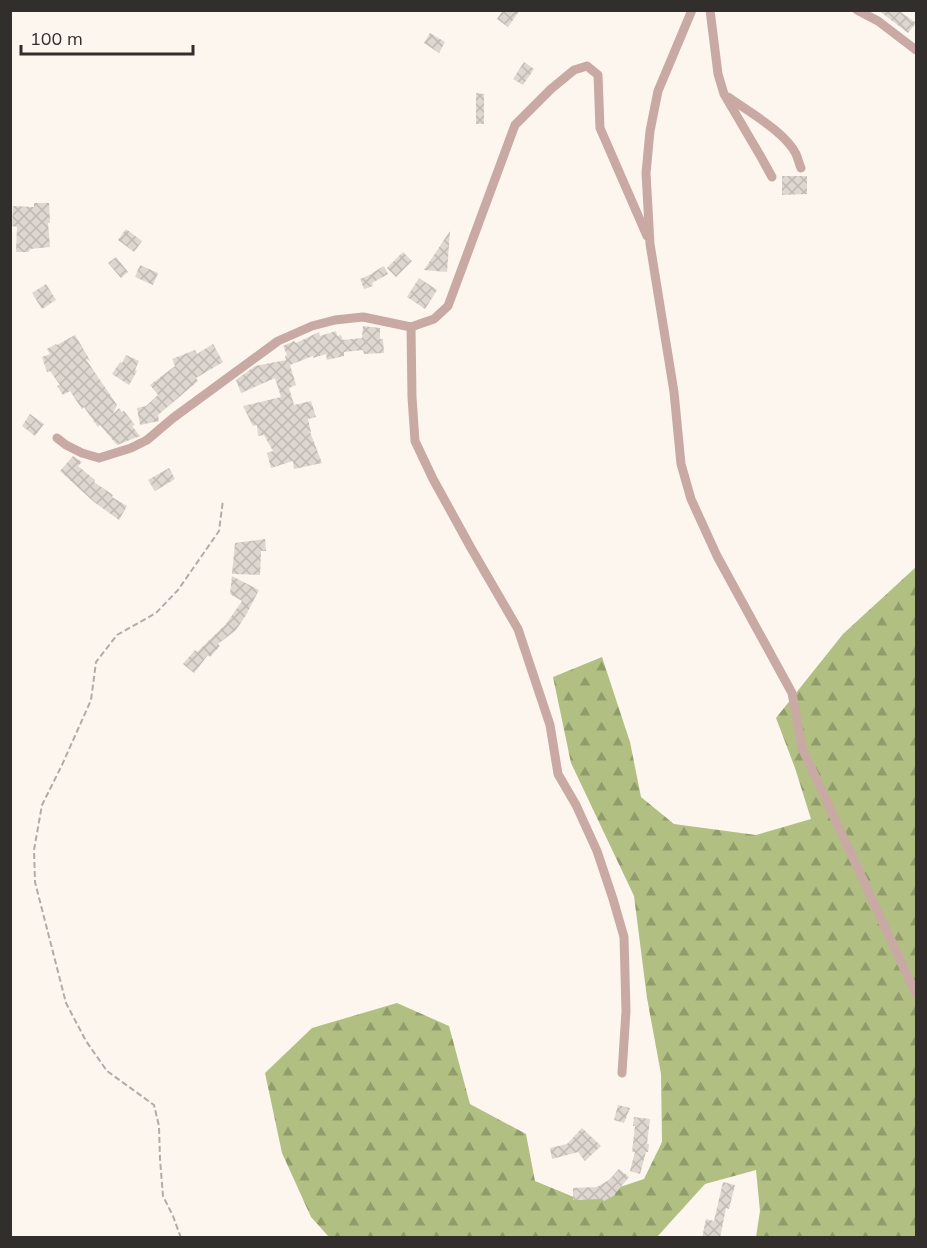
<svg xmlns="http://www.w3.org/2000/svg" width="927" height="1248" viewBox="0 0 927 1248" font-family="Mulish,sans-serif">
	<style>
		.forest { fill: url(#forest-firs) }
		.building { fill: url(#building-cross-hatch) }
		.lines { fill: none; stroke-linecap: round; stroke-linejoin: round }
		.path { stroke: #b1aca7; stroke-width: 2; stroke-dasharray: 6 3; stroke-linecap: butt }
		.street { stroke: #c9a9a4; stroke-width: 9 }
	</style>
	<defs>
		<pattern id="forest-firs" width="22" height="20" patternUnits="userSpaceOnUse" patternTransform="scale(1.5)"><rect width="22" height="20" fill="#b1c082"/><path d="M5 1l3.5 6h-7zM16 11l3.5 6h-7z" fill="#919c6b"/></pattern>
		<pattern id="building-cross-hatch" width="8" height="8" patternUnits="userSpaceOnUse" patternTransform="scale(1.5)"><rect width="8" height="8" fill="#ded7d0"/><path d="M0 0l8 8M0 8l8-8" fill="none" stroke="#bfb9b3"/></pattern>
	</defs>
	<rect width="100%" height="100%" fill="#fdf6ef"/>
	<path class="forest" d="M 916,567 L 916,1237 L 756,1237 L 760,1211 L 756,1170 L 705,1184 L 657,1237 L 329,1237 L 311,1217 L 282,1153 L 265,1073 L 312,1028 L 397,1003 L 449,1026 L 470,1104 L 526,1134 L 535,1181 L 581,1200 L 644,1179 L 662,1142 L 661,1074 L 647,998 L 634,896 L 571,763 L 553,677 L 602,657 L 630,742 L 641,797 L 674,824 L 756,835 L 811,819 L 795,768 L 776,718 L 843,634 Z"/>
	<g class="building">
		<path d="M 503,10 L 520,10 L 508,27 L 497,19 Z"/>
		<path d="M 878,10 L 898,10 L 916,23 L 908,33 Z"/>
		<path d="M 430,33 L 445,42 L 439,53 L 424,43 Z"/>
		<path d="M 524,62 L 534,69 L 523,85 L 513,79 Z"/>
		<path d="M 476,93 L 484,94 L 484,124 L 476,124 Z"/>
		<path d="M 782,176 L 807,176 L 807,194 L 782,195 Z"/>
		<path d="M 34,203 L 49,203 L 50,223 L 48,223 L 50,247 L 30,249 L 29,252 L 16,252 L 17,227 L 12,226 L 13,206 L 34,207 Z"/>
		<path d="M 126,229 L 142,241 L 134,252 L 118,240 Z"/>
		<path d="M 450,231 L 447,272 L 424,270 Z"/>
		<path d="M 403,252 L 412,261 L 396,277 L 387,268 Z"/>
		<path d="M 116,257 L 128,272 L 121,278 L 108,263 Z"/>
		<path d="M 140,265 L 158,273 L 153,285 L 135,277 Z"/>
		<path d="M 384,266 L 388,274 L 372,283 L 373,286 L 364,289 L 360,279 L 372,274 L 372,273 Z"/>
		<path d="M 419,278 L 437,290 L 425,309 L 407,297 Z"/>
		<path d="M 46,284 L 56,300 L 42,309 L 32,293 Z"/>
		<path d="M 363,326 L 380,328 L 380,339 L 383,339 L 384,353 L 364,354 L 363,350 L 344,352 L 344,356 L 327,360 L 326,354 L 313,358 L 313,356 L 290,365 L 296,385 L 289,388 L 294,405 L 311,401 L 316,417 L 308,419 L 311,432 L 310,432 L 322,463 L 294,469 L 293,461 L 271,468 L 267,453 L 273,451 L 264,435 L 258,436 L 257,425 L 253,426 L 243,406 L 281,397 L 275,378 L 241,393 L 236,380 L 255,366 L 286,360 L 285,356 L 287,355 L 283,346 L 294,341 L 296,343 L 319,332 L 320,336 L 336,331 L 337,336 L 341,335 L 343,340 L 362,338 Z"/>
		<path d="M 75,335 L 91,362 L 85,358 L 117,405 L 113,414 L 119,408 L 122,412 L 124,411 L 135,425 L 132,426 L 140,436 L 117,445 L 100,425 L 98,427 L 84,407 L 82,409 L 70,391 L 63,395 L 57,386 L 60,385 L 50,371 L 47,372 L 42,357 L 50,354 L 47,349 L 56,344 L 57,345 Z"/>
		<path d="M 213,344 L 223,362 L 196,378 L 198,381 L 158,415 L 159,421 L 140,425 L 137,408 L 146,406 L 158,395 L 150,385 L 175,366 L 172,359 L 195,350 L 197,354 Z"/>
		<path d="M 126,355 L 139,361 L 135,370 L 137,371 L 129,385 L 112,374 L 120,362 L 122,363 Z"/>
		<path d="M 30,414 L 44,424 L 35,436 L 22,426 Z"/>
		<path d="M 73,456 L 82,462 L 78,466 L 95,480 L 94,482 L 113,495 L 112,497 L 127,506 L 119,520 L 94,502 L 60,471 Z"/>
		<path d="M 169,468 L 175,479 L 155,491 L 148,480 Z"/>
		<path d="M 265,539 L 266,551 L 261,551 L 260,575 L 232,574 L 235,543 Z"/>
		<path d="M 232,576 L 259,590 L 246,615 L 236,630 L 218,644 L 220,646 L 210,657 L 208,655 L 194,673 L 183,664 L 195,650 L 197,652 L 226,624 L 242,601 L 230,594 Z"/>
		<path d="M 618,1105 L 630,1108 L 624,1123 L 614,1120 Z"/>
		<path d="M 634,1117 L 650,1119 L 647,1144 L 649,1144 L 648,1152 L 646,1152 L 640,1174 L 630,1171 L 635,1152 L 632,1152 L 635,1126 L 633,1126 Z"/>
		<path d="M 582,1128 L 601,1146 L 585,1161 L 578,1152 L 552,1159 L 550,1148 L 567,1144 Z"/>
		<path d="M 619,1169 L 629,1177 L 615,1194 L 615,1195 L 604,1201 L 602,1199 L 573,1200 L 573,1188 L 597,1187 L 609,1180 Z"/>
		<path d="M 723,1182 L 735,1185 L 729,1209 L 726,1208 L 720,1238 L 702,1238 L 706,1219 L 714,1221 Z"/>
	</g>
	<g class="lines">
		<path class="path" d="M 181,1238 L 173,1216 L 163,1196 L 160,1159 L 159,1126 L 154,1105 L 107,1071 L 86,1041 L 66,1003 L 35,882 L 34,850 L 42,805 L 62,765 L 91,700 L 96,662 L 117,635 L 156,613 L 178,590 L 219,531 L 223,500"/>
		<g class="street">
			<path d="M 692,10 L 658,91 L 650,131 L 646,173 L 650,244 L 674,392 L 681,464 L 691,499 L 717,556 L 792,693 L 802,748 L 916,994"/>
			<path d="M 710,10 L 718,74 L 724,94 L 761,157 L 772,177"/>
			<path d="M 857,10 L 878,21 L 916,50"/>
			<path d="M 728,97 C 749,112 785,132 796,154 C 798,158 799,164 801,168"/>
			<path d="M 411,327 L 412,397 L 415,441 L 433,479 L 471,548 L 518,629 L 550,725 L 558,774 L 576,805 L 597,851 L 613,899 L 624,937 L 626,1011 L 622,1073"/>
			<path d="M 57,438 L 66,445 L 82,453 L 99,458 L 131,448 L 147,440 L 173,418 L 278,341 L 312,326 L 335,320 L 363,317 L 411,327 L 434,319 L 448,306 L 515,125 L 551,89 L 574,70 L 587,66 L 598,75 L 600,128 L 647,236"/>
		</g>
	</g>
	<rect width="927" height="1248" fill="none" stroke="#312e2c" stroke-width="24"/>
	<path d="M21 45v9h172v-9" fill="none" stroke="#312e2c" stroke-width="3"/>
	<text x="30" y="45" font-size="18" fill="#312e2c" stroke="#fdf6ef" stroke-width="4.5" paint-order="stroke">100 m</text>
</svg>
